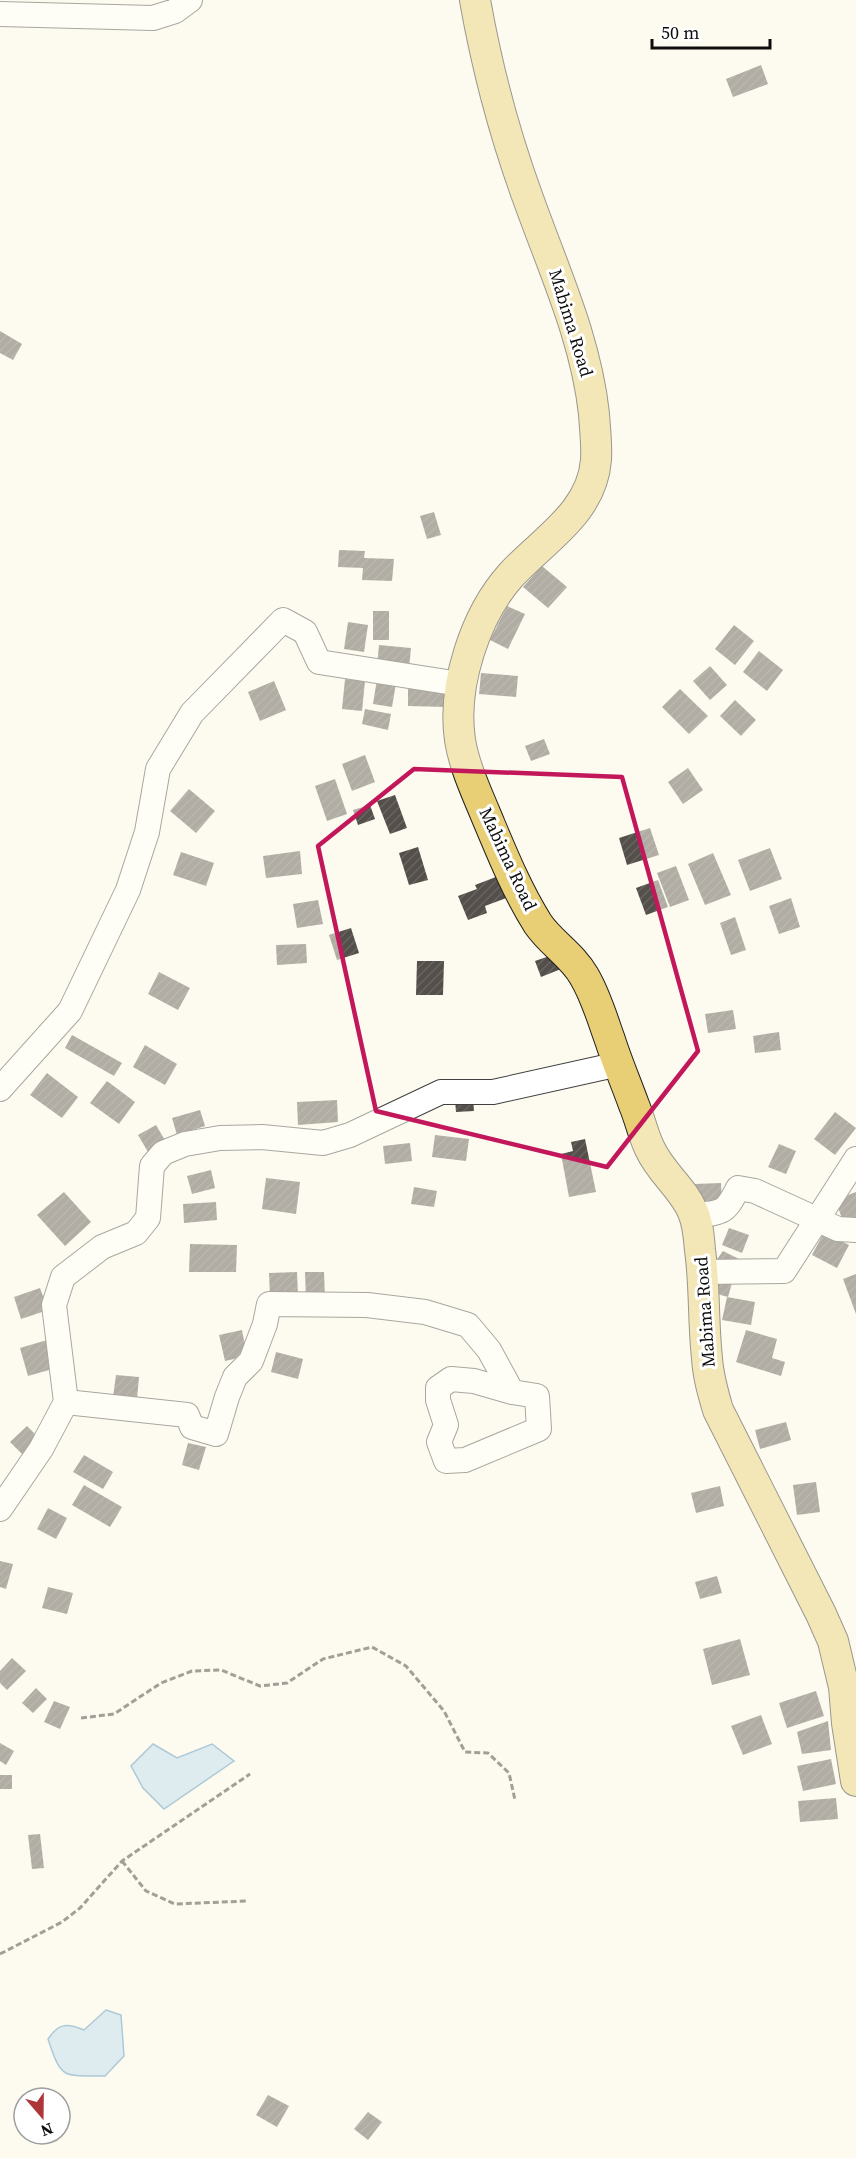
<svg xmlns="http://www.w3.org/2000/svg" width="856" height="2158" viewBox="0 0 856 2158" font-family="'Source Serif 4',serif">
	<style>
		.water { fill: #badaef; stroke: #4a8cbd; stroke-width: 1.5 }
		.building { fill: url(#building-hatch) }
		.lines { fill: none; stroke-linecap: round; stroke-linejoin: round }
		.minor-casing { stroke: #404040; stroke-width: 26 }
		.major-casing { stroke: #1e1e1e; stroke-width: 32 }
		.path { stroke: #2f2f2f; stroke-width: 3; stroke-dasharray: 6 3; stroke-linecap: butt }
		.minor { stroke: #fff; stroke-width: 24 }
		.major { stroke: #e8ce74; stroke-width: 30 }
		.marked { fill: none; stroke: #c2185b; stroke-width: 4.5; stroke-linejoin: round }
		.labels { text-anchor: middle; stroke-width: 6; stroke-linejoin: round; paint-order: stroke }
		.street-label { font-size: 18px; fill: #0d0d0d; stroke: #fff }
	</style>
	<defs>
		<pattern id="building-hatch" width="6" height="6" patternUnits="userSpaceOnUse" patternTransform="scale(1.5)"><rect width="6" height="6" fill="#544f4b"/><path d="M-1 1l2-2M0 6l6-6M5 7l2-2" fill="none" stroke="#686460"/></pattern>
	</defs>
	<rect width="100%" height="100%" fill="#fdfbef"/>
	<g class="water">
		<path d="M 153,1744 L 177,1758 L 212,1744 L 234,1761 L 164,1809 L 143,1788 L 131,1766 Z"/>
		<path d="M 106,2010 L 121,2015 L 124,2056 L 105,2076 C 64,2075 62,2082 48,2039 C 59,2023 66,2023 84,2030 Z"/>
	</g>
	<g class="building">
		<path d="M 761,65 L 768,84 L 733,97 L 726,79 Z"/>
		<path d="M 0,331 L 22,344 L 13,360 L 0,353 Z"/>
		<path d="M 434,512 L 441,535 L 427,539 L 420,516 Z"/>
		<path d="M 339,550 L 365,551 L 364,558 L 394,559 L 392,581 L 362,580 L 363,568 L 338,567 Z"/>
		<path d="M 542,566 L 567,587 L 548,608 L 523,587 Z"/>
		<path d="M 507,606 L 525,614 L 508,649 L 490,640 Z"/>
		<rect x="373" y="611" width="16" height="29"/>
		<path d="M 348,622 L 368,625 L 364,652 L 344,649 Z"/>
		<path d="M 734,625 L 754,641 L 735,665 L 715,649 Z"/>
		<path d="M 379,645 L 411,648 L 409,669 L 377,666 Z"/>
		<path d="M 759,651 L 783,670 L 767,691 L 743,672 Z"/>
		<path d="M 710,666 L 727,685 L 710,700 L 693,681 Z"/>
		<path d="M 481,673 L 518,676 L 516,697 L 479,694 Z"/>
		<path d="M 345,679 L 365,681 L 362,711 L 342,709 Z"/>
		<path d="M 377,679 L 396,683 L 392,707 L 373,704 Z"/>
		<path d="M 274,681 L 286,710 L 260,721 L 248,692 Z"/>
		<path d="M 408,684 L 447,684 L 446,707 L 408,706 Z"/>
		<path d="M 680,689 L 708,716 L 689,734 L 662,707 Z"/>
		<path d="M 735,700 L 756,720 L 741,736 L 720,716 Z"/>
		<path d="M 365,709 L 391,714 L 388,730 L 362,724 Z"/>
		<path d="M 544,739 L 550,754 L 531,761 L 525,746 Z"/>
		<path d="M 365,755 L 375,782 L 352,791 L 342,764 Z"/>
		<path d="M 688,768 L 703,790 L 683,804 L 668,782 Z"/>
		<path d="M 335,779 L 347,814 L 327,821 L 315,786 Z"/>
		<path d="M 189,789 L 215,811 L 196,833 L 170,811 Z"/>
		<path d="M 395,795 L 407,828 L 390,834 L 377,801 Z"/>
		<path d="M 370,805 L 375,819 L 358,825 L 353,810 Z"/>
		<path d="M 650,828 L 659,855 L 627,865 L 619,838 Z"/>
		<path d="M 418,847 L 428,880 L 409,885 L 399,853 Z"/>
		<path d="M 770,848 L 782,879 L 750,891 L 738,860 Z"/>
		<path d="M 300,851 L 302,874 L 266,878 L 263,856 Z"/>
		<path d="M 181,852 L 214,863 L 206,886 L 173,875 Z"/>
		<path d="M 713,853 L 731,895 L 705,905 L 688,864 Z"/>
		<path d="M 676,866 L 689,900 L 670,907 L 657,873 Z"/>
		<path d="M 501,875 L 509,897 L 485,906 L 487,913 L 468,920 L 458,896 L 477,889 L 475,885 Z"/>
		<path d="M 658,880 L 668,907 L 646,915 L 636,888 Z"/>
		<path d="M 791,898 L 800,927 L 779,934 L 769,906 Z"/>
		<path d="M 318,900 L 323,924 L 297,928 L 293,904 Z"/>
		<path d="M 735,917 L 746,950 L 731,955 L 720,923 Z"/>
		<path d="M 351,928 L 359,953 L 337,960 L 329,935 Z"/>
		<path d="M 306,944 L 307,963 L 277,965 L 276,945 Z"/>
		<path d="M 561,952 L 566,967 L 541,977 L 535,961 Z"/>
		<path d="M 417,961 L 444,961 L 443,995 L 416,995 Z"/>
		<path d="M 159,972 L 190,988 L 178,1010 L 148,994 Z"/>
		<path d="M 733,1010 L 736,1029 L 708,1033 L 705,1014 Z"/>
		<path d="M 779,1032 L 781,1050 L 755,1053 L 753,1036 Z"/>
		<path d="M 72,1035 L 122,1063 L 114,1076 L 65,1048 Z"/>
		<path d="M 145,1045 L 177,1064 L 165,1085 L 133,1067 Z"/>
		<path d="M 47,1073 L 78,1097 L 62,1118 L 30,1095 Z"/>
		<path d="M 107,1081 L 135,1102 L 119,1124 L 90,1103 Z"/>
		<path d="M 473,1098 L 474,1111 L 456,1112 L 455,1100 Z"/>
		<path d="M 337,1100 L 338,1122 L 298,1125 L 297,1102 Z"/>
		<path d="M 200,1110 L 205,1126 L 177,1135 L 172,1118 Z"/>
		<path d="M 835,1112 L 856,1128 L 835,1155 L 814,1139 Z"/>
		<path d="M 156,1125 L 166,1142 L 148,1152 L 138,1135 Z"/>
		<path d="M 435,1135 L 469,1139 L 466,1161 L 432,1157 Z"/>
		<path d="M 585,1139 L 596,1192 L 569,1197 L 561,1154 L 573,1151 L 571,1142 Z"/>
		<path d="M 410,1143 L 412,1161 L 385,1164 L 383,1146 Z"/>
		<path d="M 779,1144 L 796,1151 L 786,1174 L 768,1167 Z"/>
		<path d="M 211,1170 L 215,1188 L 192,1194 L 187,1176 Z"/>
		<path d="M 266,1178 L 300,1182 L 296,1214 L 262,1209 Z"/>
		<path d="M 721,1183 L 722,1206 L 695,1207 L 694,1184 Z"/>
		<path d="M 414,1187 L 437,1191 L 434,1207 L 411,1204 Z"/>
		<path d="M 64,1192 L 91,1222 L 65,1246 L 37,1215 Z"/>
		<path d="M 856,1192 L 856,1222 L 845,1226 L 835,1200 Z"/>
		<path d="M 216,1202 L 217,1220 L 184,1223 L 183,1204 Z"/>
		<path d="M 729,1228 L 749,1235 L 742,1253 L 722,1245 Z"/>
		<path d="M 824,1232 L 849,1245 L 837,1268 L 812,1255 Z"/>
		<path d="M 190,1244 L 237,1245 L 236,1272 L 189,1272 Z"/>
		<path d="M 723,1251 L 739,1259 L 733,1267 L 715,1262 Z"/>
		<path d="M 297,1272 L 298,1296 L 270,1297 L 269,1273 Z"/>
		<path d="M 305,1272 L 324,1272 L 325,1298 L 306,1299 Z"/>
		<path d="M 856,1274 L 856,1314 L 843,1279 Z"/>
		<path d="M 714,1278 L 732,1283 L 728,1297 L 710,1292 Z"/>
		<path d="M 40,1288 L 48,1310 L 21,1319 L 14,1297 Z"/>
		<path d="M 727,1297 L 755,1302 L 751,1325 L 722,1320 Z"/>
		<path d="M 242,1330 L 247,1356 L 225,1361 L 219,1335 Z"/>
		<path d="M 746,1330 L 777,1339 L 772,1358 L 785,1362 L 781,1376 L 736,1362 Z"/>
		<path d="M 47,1340 L 56,1368 L 28,1376 L 20,1348 Z"/>
		<path d="M 276,1352 L 303,1359 L 298,1379 L 271,1372 Z"/>
		<path d="M 116,1375 L 139,1377 L 137,1399 L 113,1397 Z"/>
		<path d="M 786,1422 L 791,1440 L 760,1449 L 755,1430 Z"/>
		<path d="M 27,1426 L 40,1439 L 23,1455 L 10,1442 Z"/>
		<path d="M 188,1443 L 206,1447 L 199,1470 L 182,1465 Z"/>
		<path d="M 84,1455 L 113,1472 L 103,1489 L 73,1472 Z"/>
		<path d="M 816,1482 L 820,1512 L 797,1515 L 793,1485 Z"/>
		<path d="M 84,1485 L 122,1507 L 110,1527 L 72,1505 Z"/>
		<path d="M 720,1486 L 724,1506 L 696,1513 L 691,1493 Z"/>
		<path d="M 48,1508 L 67,1518 L 56,1539 L 37,1529 Z"/>
		<path d="M 0,1561 L 13,1564 L 6,1589 L 0,1587 Z"/>
		<path d="M 717,1576 L 722,1593 L 700,1599 L 695,1582 Z"/>
		<path d="M 48,1587 L 73,1593 L 67,1614 L 42,1608 Z"/>
		<path d="M 740,1639 L 750,1675 L 712,1685 L 703,1649 Z"/>
		<path d="M 12,1658 L 26,1671 L 7,1690 L 0,1683 L 0,1671 Z"/>
		<path d="M 36,1688 L 47,1699 L 33,1713 L 22,1703 Z"/>
		<path d="M 816,1691 L 824,1716 L 787,1728 L 779,1703 Z"/>
		<path d="M 54,1701 L 70,1707 L 60,1729 L 44,1722 Z"/>
		<path d="M 761,1715 L 772,1744 L 743,1755 L 731,1726 Z"/>
		<path d="M 828,1721 L 831,1750 L 802,1754 L 797,1732 Z"/>
		<path d="M 0,1743 L 14,1751 L 6,1765 L 0,1761 Z"/>
		<path d="M 831,1759 L 836,1784 L 803,1791 L 797,1766 Z"/>
		<rect x="0" y="1775" width="12" height="14"/>
		<path d="M 836,1798 L 838,1819 L 800,1822 L 798,1801 Z"/>
		<path d="M 40,1834 L 44,1868 L 32,1869 L 28,1835 Z"/>
		<path d="M 268,2095 L 289,2106 L 277,2127 L 256,2115 Z"/>
		<path d="M 368,2112 L 382,2122 L 368,2140 L 354,2129 Z"/>
	</g>
	<g class="lines">
		<g class="minor-casing">
			<g id="minor">
				<path d="M 0,14 L 153,18 L 175,11 L 190,0"/>
				<path d="M 0,1089 L 70,1011 L 128,890 L 147,832 L 158,769 L 192,713 L 283,620 L 305,632 L 319,662 L 460,684"/>
				<path d="M 694,1215 C 722,1213 725,1214 738,1188 L 755,1191 L 838,1229 L 856,1230"/>
				<path d="M 703,1272 L 784,1271 L 856,1159"/>
				<path d="M 66,1402 L 187,1415 L 192,1427 L 216,1434 L 227,1397 L 235,1377 L 251,1361 L 265,1324 L 269,1304 L 367,1305 L 425,1312 L 468,1325 L 489,1350 L 512,1392 L 474,1381 L 451,1379 L 438,1388 L 438,1400 L 446,1425 L 439,1442 L 446,1461 L 465,1460 L 539,1429 L 537,1396 L 512,1392"/>
				<path d="M 0,1509 L 41,1449 L 66,1402 L 54,1305 L 63,1277 L 102,1247 L 136,1233 L 148,1218 L 152,1166 L 163,1153 L 185,1144 L 220,1138 L 262,1137 L 323,1143 L 350,1135 L 441,1092 L 493,1092 L 619,1064"/>
			</g>
		</g>
		<g class="major-casing">
			<path id="major" d="M 475,0 C 487,68 505,136 529,201 C 554,271 586,339 594,414 C 595,430 597,445 596,460 C 592,513 543,540 511,575 C 475,615 452,686 460,740 C 464,765 475,789 485,813 C 501,851 516,889 538,924 C 551,943 573,956 584,976 C 596,996 602,1018 610,1040 C 617,1062 626,1083 634,1105 C 640,1119 643,1135 650,1149 C 661,1173 683,1188 693,1212 C 698,1224 699,1237 700,1250 C 705,1286 703,1322 707,1358 C 708,1376 713,1393 718,1410 L 821,1614 L 833,1641 L 844,1687 L 847,1723 L 856,1781"/>
		</g>
		<g class="path">
			<path d="M 81,1718 L 114,1714 L 161,1683 L 192,1671 L 221,1670 L 260,1686 L 287,1683 L 323,1659 L 372,1647 L 406,1666 L 444,1711 L 465,1752 L 488,1753 L 509,1773 L 515,1800"/>
			<path d="M 122,1861 L 146,1891 L 175,1904 L 246,1901"/>
			<path d="M 0,1954 L 62,1922 L 80,1908 L 122,1861 L 250,1774"/>
		</g>
		<use href="#minor" class="minor"/>
		<use href="#major" class="major"/>
	</g>
	<path d="M0 0H856V2158H0ZM 414,769 L 622,777 L 698,1051 L 607,1167 L 376,1111 L 318,846 Z" fill="#fdfbef" fill-opacity=".55" fill-rule="evenodd"/>
	<path class="marked" d="M 414,769 L 622,777 L 698,1051 L 607,1167 L 376,1111 L 318,846 Z"/>
	<g class="labels">
		<g class="street-label">
			<text transform="translate(571 323) rotate(73)" y="6">Mabima Road</text>
			<text transform="translate(508 859) rotate(65)" y="6">Mabima Road</text>
			<text transform="translate(705 1312) rotate(-94)" y="6">Mabima Road</text>
		</g>
	</g>
	<g transform="translate(42 2116) rotate(160)"><circle r="28" fill="#ffffff" stroke="#9e9e9e" stroke-width="1.5"/>
	<path d="M0-4.5L10 22L0 15L-10 22Z" fill="#ac3639"/>
	<text y="-9" font-size="16" font-weight="bold" text-anchor="middle" fill="#0d0d0d">N</text>
	</g>
	<path d="M652 39v9h118v-9" fill="none" stroke="#0d0d0d" stroke-width="3"/>
	<text x="661" y="39" font-size="18" fill="#0d0d0d" stroke="#ffffff" stroke-width="4.5" paint-order="stroke">50 m</text>
</svg>
